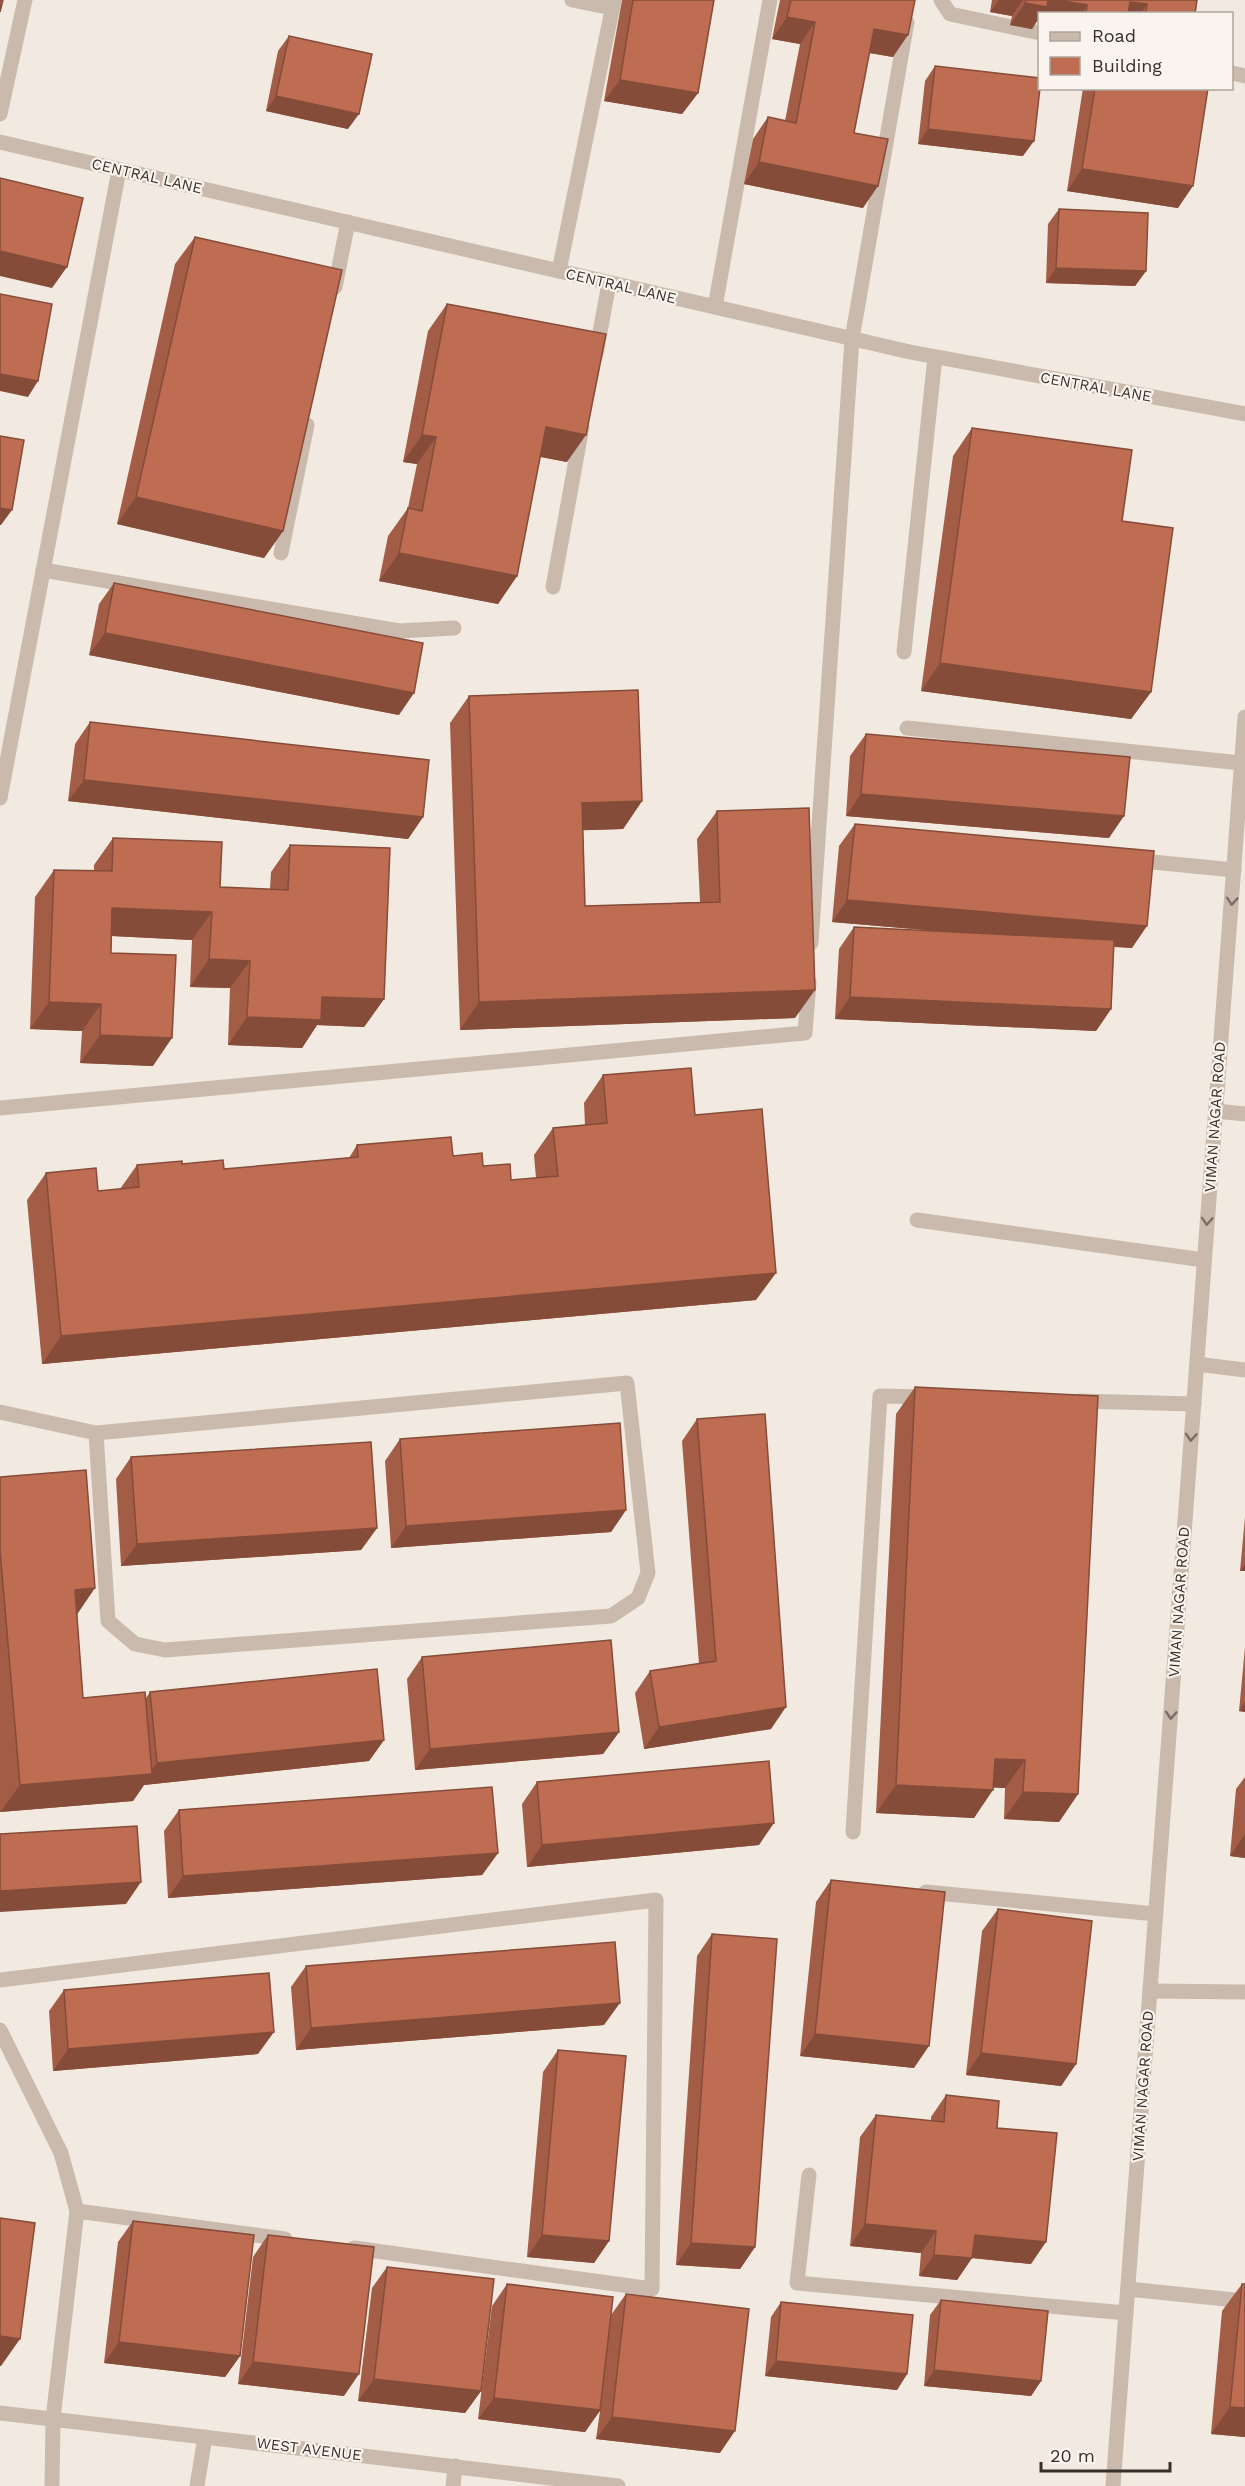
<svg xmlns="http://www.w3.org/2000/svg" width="1245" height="2486" viewBox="0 0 1245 2486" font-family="'Work Sans',sans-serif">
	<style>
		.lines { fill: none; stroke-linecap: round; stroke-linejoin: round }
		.service { stroke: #cabaad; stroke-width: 15 }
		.minor { stroke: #cabaad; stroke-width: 15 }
		.tertiary { stroke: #cabaad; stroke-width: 15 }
		.wall { fill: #a35d47 }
		.shaded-wall { fill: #854c39 }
		.building { fill: #be6c52; stroke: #854c39; stroke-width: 1.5 }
		.oneway { stroke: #7a6e66 }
		.labels { text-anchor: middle; stroke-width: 4.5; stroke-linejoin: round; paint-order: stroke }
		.street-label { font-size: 15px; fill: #382f2b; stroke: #f9f4ed }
	</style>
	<rect width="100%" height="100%" fill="#f2eae0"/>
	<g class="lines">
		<g class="service">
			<path d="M 572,0 L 612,8"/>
			<path d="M 0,114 L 25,0"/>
			<path d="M 559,271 L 614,0"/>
			<path d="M 335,287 L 348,222"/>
			<path d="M 715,307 L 770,0"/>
			<path d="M 852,339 L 907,22"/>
			<path d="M 596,354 L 609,283"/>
			<path d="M 281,553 L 307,425"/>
			<path d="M 43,570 L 399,631 L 454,628"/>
			<path d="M 553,587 L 582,427"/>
			<path d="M 904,652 L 935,357"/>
			<path d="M 1132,860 L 1234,870"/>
			<path d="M 1216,1111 L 1245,1114"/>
			<path d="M 917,1220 L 1204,1260"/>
			<path d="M 1197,1364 L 1245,1370"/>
			<path d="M 1079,1401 L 1194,1404"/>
			<path d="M 853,1832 L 880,1396 L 926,1397"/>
			<path d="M 926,1892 L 1156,1914"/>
			<path d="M 0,1980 L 656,1900 L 652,2289 L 354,2248"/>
			<path d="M 1150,1991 L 1245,1992"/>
			<path d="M 0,2030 L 61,2153 L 77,2211 L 53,2419 L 52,2486"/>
			<path d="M 77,2211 L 285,2239"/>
			<path d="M 1128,2289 L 1245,2301"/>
			<path d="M 197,2486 L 205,2437"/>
			<path d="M 453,2486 L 455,2466"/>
		</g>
		<g class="minor">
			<path d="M 941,0 L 950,14 L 1040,33"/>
			<path d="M 1232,73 L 1245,76"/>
			<path d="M 0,142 L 910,352 L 1245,414"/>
			<path d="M 907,728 L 1241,763"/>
			<path d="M 0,798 L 119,170"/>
			<path d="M 811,943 L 852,339"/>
			<path d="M 0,1108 L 805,1033 L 809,982"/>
			<path d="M 0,1412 L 96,1433 L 627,1383 L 648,1573 L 638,1598 L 611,1616 L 165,1650 L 135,1644 L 108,1621 L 96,1433"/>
			<path d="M 809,2175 L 797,2283 L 1126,2313"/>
		</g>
		<g class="tertiary">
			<path d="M 0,2413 L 618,2486"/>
			<path d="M 1113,2486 L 1245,717"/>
		</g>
	</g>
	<g class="wall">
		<path d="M 622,0 L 714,0 L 698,93 L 682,114 L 604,101 Z"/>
		<path d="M 780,0 L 915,0 L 893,57 L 869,53 L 854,133 L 863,208 L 744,184 L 753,139 L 768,117 L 785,121 L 800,44 L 772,39 Z"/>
		<path d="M 992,0 L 1197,0 L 1195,14 L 1040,14 L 1037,21 L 1032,29 L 1010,25 L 1012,16 L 990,12 Z"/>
		<path d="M 289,36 L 348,129 L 266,111 L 278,51 Z"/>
		<path d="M 935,66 L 1023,156 L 918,144 L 925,81 Z"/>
		<path d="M 1083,88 L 1208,88 L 1178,208 L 1067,191 Z"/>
		<path d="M 1059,209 L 1146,271 L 1135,286 L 1046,283 L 1048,224 Z"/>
		<path d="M 195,237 L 283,531 L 264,558 L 117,524 L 175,264 Z"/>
		<path d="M 447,304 L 567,462 L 540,457 L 517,576 L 498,604 L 379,581 L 388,536 L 408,508 L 417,464 L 403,462 L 428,331 Z"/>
		<path d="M 972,428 L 1122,521 L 1151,692 L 1131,719 L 921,691 L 953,456 Z"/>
		<path d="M 114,583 L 399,715 L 89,655 L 99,604 Z"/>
		<path d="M 469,696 L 642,801 L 623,829 L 583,830 L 585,906 L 700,902 L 697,839 L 717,811 L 795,1018 L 460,1030 L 450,723 Z"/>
		<path d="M 90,722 L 423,817 L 408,839 L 68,801 L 75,744 Z"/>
		<path d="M 866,734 L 1109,838 L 846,816 L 850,756 Z"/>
		<path d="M 855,824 L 1132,948 L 1114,947 L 1111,1009 L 1096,1031 L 835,1019 L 839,949 L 854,927 L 950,932 L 832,922 L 839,846 Z"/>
		<path d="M 113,838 L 220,887 L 270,889 L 271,872 L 290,845 L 384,999 L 364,1027 L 317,1025 L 302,1048 L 228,1045 L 230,988 L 190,987 L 192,940 L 111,936 L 111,953 L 153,1066 L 80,1063 L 82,1031 L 30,1029 L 35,897 L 54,870 L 94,871 L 94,865 Z"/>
		<path d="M 603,1075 L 695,1115 L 756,1300 L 42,1364 L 27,1200 L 46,1173 L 98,1191 L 120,1189 L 137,1165 L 182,1164 L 224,1169 L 349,1158 L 357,1145 L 453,1156 L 483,1166 L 511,1180 L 536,1178 L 534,1155 L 553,1128 L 585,1125 L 584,1103 Z"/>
		<path d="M 915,1387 L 1078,1794 L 1059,1822 L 1004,1819 L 1005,1788 L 993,1787 L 974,1818 L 876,1813 L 896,1414 Z"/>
		<path d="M 697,1419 L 771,1729 L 644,1749 L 635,1693 L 650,1671 L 699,1664 L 682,1441 Z"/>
		<path d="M 400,1439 L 626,1510 L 611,1532 L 391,1548 L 385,1461 Z"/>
		<path d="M 131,1457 L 377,1528 L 361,1550 L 121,1566 L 116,1479 Z"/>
		<path d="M 0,1477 L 77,1614 L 83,1698 L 146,1698 L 150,1692 L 384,1740 L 369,1761 L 144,1785 L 133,1801 L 0,1812 Z"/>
		<path d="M 1245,1517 L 1245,1571 L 1240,1571 Z"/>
		<path d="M 1245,1647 L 1245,1712 L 1239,1711 Z"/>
		<path d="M 422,1657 L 619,1732 L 603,1754 L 415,1770 L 407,1679 Z"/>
		<path d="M 1245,1777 L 1245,1858 L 1230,1856 L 1236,1789 Z"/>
		<path d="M 537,1782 L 759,1845 L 527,1867 L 522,1804 Z"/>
		<path d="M 179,1810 L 498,1853 L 482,1875 L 168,1898 L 164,1831 Z"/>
		<path d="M 831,1880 L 914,2068 L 800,2056 L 816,1902 Z"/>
		<path d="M 998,1909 L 1076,2064 L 1061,2086 L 966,2075 L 982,1931 Z"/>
		<path d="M 712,1934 L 755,2247 L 740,2269 L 676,2265 L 697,1956 Z"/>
		<path d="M 306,1966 L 604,2025 L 296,2050 L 291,1987 Z"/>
		<path d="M 64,1990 L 258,2054 L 53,2071 L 49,2011 Z"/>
		<path d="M 558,2050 L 609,2241 L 594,2263 L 527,2257 L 543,2072 Z"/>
		<path d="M 946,2095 L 997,2128 L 1031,2264 L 972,2258 L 957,2280 L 919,2276 L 921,2253 L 850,2246 L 860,2137 L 876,2115 L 931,2121 L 931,2117 Z"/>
		<path d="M 133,2221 L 240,2356 L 225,2377 L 104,2363 L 118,2242 Z"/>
		<path d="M 268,2235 L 344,2396 L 238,2384 L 253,2257 Z"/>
		<path d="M 387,2267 L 481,2391 L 465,2413 L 358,2401 L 372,2288 Z"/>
		<path d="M 507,2284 L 611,2315 L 626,2294 L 720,2453 L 596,2439 L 600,2411 L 585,2432 L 478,2419 L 492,2306 Z"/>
		<path d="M 1242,2284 L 1245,2437 L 1211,2434 L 1222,2311 Z"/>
		<path d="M 941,2300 L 1041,2381 L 1031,2396 L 924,2386 L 930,2315 Z"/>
		<path d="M 781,2302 L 907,2374 L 897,2390 L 765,2376 L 771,2317 Z"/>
	</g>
	<g class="shaded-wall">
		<path d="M 999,0 L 1023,0 L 1012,16 L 990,12 Z"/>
		<path d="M 1047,0 L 1056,0 L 1087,5 L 1082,14 L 1040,14 L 1040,22 L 1037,21 L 1032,29 L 1010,25 L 1025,3 Z"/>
		<path d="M 1130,2 L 1147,4 L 1141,14 L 1121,14 Z"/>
		<path d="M 787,17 L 815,22 L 800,44 L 772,39 Z"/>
		<path d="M 874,29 L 908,35 L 893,57 L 859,51 Z"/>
		<path d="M 620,80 L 698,93 L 682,114 L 604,101 Z"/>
		<path d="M 276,96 L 359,114 L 348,129 L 266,111 Z"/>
		<path d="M 928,129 L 1034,141 L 1023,156 L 918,144 Z"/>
		<path d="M 759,162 L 878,186 L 863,208 L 744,184 Z"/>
		<path d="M 1082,169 L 1193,186 L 1178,208 L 1067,191 Z"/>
		<path d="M 0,251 L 67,267 L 52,288 L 0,276 Z"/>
		<path d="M 1056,268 L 1146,271 L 1135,286 L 1046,283 Z"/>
		<path d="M 0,374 L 38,381 L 28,397 L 0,391 Z"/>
		<path d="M 546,427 L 586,435 L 567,462 L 527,454 Z"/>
		<path d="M 422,435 L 436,437 L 417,464 L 403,462 Z"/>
		<path d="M 136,497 L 283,531 L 264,558 L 117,524 Z"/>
		<path d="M 0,508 L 12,510 L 1,525 L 0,525 Z"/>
		<path d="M 399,553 L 517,576 L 498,604 L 379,581 Z"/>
		<path d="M 105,633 L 414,693 L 399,715 L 89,655 Z"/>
		<path d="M 940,663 L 1151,692 L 1131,719 L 921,691 Z"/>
		<path d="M 84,780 L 423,817 L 408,839 L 68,801 Z"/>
		<path d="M 861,794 L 1124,816 L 1109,838 L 846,816 Z"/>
		<path d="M 642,801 L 623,829 L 562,831 L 582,803 Z"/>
		<path d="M 847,900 L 1147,926 L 1132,948 L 832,922 Z"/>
		<path d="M 112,908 L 212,912 L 192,940 L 93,935 Z"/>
		<path d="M 209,959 L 250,961 L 230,988 L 190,987 Z"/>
		<path d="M 815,990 L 795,1018 L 460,1030 L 479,1002 Z"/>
		<path d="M 322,997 L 384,999 L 364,1027 L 317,1025 L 302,1048 L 228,1045 L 247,1017 Z"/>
		<path d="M 850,997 L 1111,1009 L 1096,1031 L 835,1019 Z"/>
		<path d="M 49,1002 L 101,1004 L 82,1031 L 30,1029 Z"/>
		<path d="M 100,1035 L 172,1038 L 153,1066 L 80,1063 Z"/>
		<path d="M 776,1273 L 756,1300 L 42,1364 L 61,1336 Z"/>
		<path d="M 626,1510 L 611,1532 L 391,1548 L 406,1526 Z"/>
		<path d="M 377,1528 L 361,1550 L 121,1566 L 137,1544 Z"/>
		<path d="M 1245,1564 L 1245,1571 L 1240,1571 Z"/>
		<path d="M 95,1588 L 76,1616 L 75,1590 Z"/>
		<path d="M 1245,1702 L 1245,1712 L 1239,1711 Z"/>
		<path d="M 786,1707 L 771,1729 L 644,1749 L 659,1727 Z"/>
		<path d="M 619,1732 L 603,1754 L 415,1770 L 430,1749 Z"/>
		<path d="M 384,1740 L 369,1761 L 144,1785 L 133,1801 L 0,1812 L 20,1785 L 149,1774 L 157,1763 Z"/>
		<path d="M 995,1759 L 1025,1760 L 1005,1788 L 976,1787 Z"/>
		<path d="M 896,1785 L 993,1790 L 974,1818 L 876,1813 Z"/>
		<path d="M 1023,1792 L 1078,1794 L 1059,1822 L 1004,1819 Z"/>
		<path d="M 774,1823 L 759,1845 L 527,1867 L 542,1845 Z"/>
		<path d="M 1245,1834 L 1245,1858 L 1230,1856 Z"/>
		<path d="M 498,1853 L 482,1875 L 168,1898 L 183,1876 Z"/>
		<path d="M 141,1882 L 126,1904 L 0,1912 L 0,1891 Z"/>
		<path d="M 620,2003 L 604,2025 L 296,2050 L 311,2028 Z"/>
		<path d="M 274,2032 L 258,2054 L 53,2071 L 68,2049 Z"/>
		<path d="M 815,2034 L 929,2046 L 914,2068 L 800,2056 Z"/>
		<path d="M 981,2053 L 1076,2064 L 1061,2086 L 966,2075 Z"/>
		<path d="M 865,2224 L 936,2231 L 921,2253 L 850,2246 Z"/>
		<path d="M 542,2235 L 609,2241 L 594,2263 L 527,2257 Z"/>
		<path d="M 975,2235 L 1046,2242 L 1031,2264 L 972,2258 L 957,2280 L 919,2276 L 934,2255 Z"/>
		<path d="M 691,2243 L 755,2247 L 740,2269 L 676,2265 Z"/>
		<path d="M 0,2336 L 20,2339 L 1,2366 L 0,2366 Z"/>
		<path d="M 119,2342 L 240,2356 L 225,2377 L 104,2363 Z"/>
		<path d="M 776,2361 L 907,2374 L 897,2390 L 765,2376 Z"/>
		<path d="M 253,2362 L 359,2374 L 344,2396 L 238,2384 Z"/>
		<path d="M 934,2370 L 1041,2381 L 1031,2396 L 924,2386 Z"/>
		<path d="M 374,2379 L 481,2391 L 465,2413 L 358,2401 Z"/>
		<path d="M 494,2398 L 600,2410 L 585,2432 L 478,2419 Z"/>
		<path d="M 1230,2407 L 1245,2408 L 1245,2437 L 1211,2434 Z"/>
		<path d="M 612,2417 L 735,2431 L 720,2453 L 596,2439 Z"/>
	</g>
	<g class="building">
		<path d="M 0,0 L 3,0 L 0,12 Z"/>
		<path d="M 633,0 L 714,0 L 698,93 L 620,80 Z"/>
		<path d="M 791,0 L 915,0 L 908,35 L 874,29 L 854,133 L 888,139 L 878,186 L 759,162 L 768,117 L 796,123 L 815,22 L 787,17 Z"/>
		<path d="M 1026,0 L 1048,0 L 1047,7 L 1025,3 Z"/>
		<path d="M 1056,0 L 1197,0 L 1195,14 L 1146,14 L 1147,4 L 1130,2 L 1128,14 L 1086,14 L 1087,5 Z"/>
		<path d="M 289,36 L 372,54 L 359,114 L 276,96 Z"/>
		<path d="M 935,66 L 1040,78 L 1040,88 L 1034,141 L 928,129 Z"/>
		<path d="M 1095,88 L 1208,88 L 1193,186 L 1082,169 Z"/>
		<path d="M 0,178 L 83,198 L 67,267 L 0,251 Z"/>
		<path d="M 1059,209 L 1148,213 L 1146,271 L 1056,268 Z"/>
		<path d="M 195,237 L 342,270 L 283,531 L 136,497 Z"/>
		<path d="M 0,294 L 52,304 L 38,381 L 0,374 Z"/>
		<path d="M 447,304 L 606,334 L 586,435 L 546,427 L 517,576 L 399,553 L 408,508 L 422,511 L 436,437 L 422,435 Z"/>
		<path d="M 972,428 L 1132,450 L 1122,521 L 1173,528 L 1151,692 L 940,663 Z"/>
		<path d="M 0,436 L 24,440 L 12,510 L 0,508 Z"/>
		<path d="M 114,583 L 423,643 L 414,693 L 105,633 Z"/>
		<path d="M 638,690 L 642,801 L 582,803 L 585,906 L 720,902 L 717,811 L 809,808 L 815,990 L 479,1002 L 469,696 Z"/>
		<path d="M 90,722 L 429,760 L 423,817 L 84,780 Z"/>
		<path d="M 866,734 L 1130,757 L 1124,816 L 861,794 Z"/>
		<path d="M 855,824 L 1154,851 L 1147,926 L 847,900 Z"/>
		<path d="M 113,838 L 222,842 L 220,887 L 288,890 L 290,845 L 390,848 L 384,999 L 322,997 L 321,1020 L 247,1017 L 250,961 L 209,959 L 212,912 L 112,908 L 111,953 L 176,955 L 172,1038 L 100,1035 L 101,1004 L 49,1002 L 54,870 L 112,871 Z"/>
		<path d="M 854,927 L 1114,940 L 1111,1009 L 850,997 Z"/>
		<path d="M 691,1068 L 695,1115 L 762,1109 L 776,1273 L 61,1336 L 46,1173 L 96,1168 L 98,1191 L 139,1187 L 137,1165 L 182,1161 L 182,1164 L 223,1160 L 224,1169 L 358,1157 L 357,1145 L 451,1137 L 453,1156 L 482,1153 L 483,1166 L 510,1164 L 511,1180 L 558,1176 L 553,1128 L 607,1123 L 603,1075 Z"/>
		<path d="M 915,1387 L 1098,1396 L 1078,1794 L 1023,1792 L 1025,1760 L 995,1759 L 993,1790 L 896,1785 Z"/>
		<path d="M 765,1414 L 786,1707 L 659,1727 L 650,1671 L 716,1661 L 697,1419 Z"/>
		<path d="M 620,1423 L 626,1510 L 406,1526 L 400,1439 Z"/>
		<path d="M 371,1442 L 377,1528 L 137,1544 L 131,1457 Z"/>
		<path d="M 86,1470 L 95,1588 L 75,1590 L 83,1698 L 145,1692 L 152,1774 L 20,1785 L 0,1550 L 0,1477 Z"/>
		<path d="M 611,1640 L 619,1732 L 430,1749 L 422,1657 Z"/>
		<path d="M 377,1669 L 384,1740 L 157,1763 L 150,1692 Z"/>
		<path d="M 769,1761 L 774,1823 L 542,1845 L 537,1782 Z"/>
		<path d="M 492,1787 L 498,1853 L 183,1876 L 179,1810 Z"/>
		<path d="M 137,1826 L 141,1882 L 0,1891 L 0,1834 Z"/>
		<path d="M 831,1880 L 945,1892 L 929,2046 L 815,2034 Z"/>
		<path d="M 998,1909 L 1092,1921 L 1076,2064 L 981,2053 Z"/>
		<path d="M 712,1934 L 777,1939 L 755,2247 L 691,2243 Z"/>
		<path d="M 615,1942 L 620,2003 L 311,2028 L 306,1966 Z"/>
		<path d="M 269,1973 L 274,2032 L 68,2049 L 64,1990 Z"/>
		<path d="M 558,2050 L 626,2056 L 609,2241 L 542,2235 Z"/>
		<path d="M 946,2095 L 999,2101 L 997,2128 L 1057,2133 L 1046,2242 L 975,2235 L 972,2258 L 934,2255 L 936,2231 L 865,2224 L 876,2115 L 944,2122 Z"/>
		<path d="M 0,2218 L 35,2223 L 20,2339 L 0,2336 Z"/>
		<path d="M 133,2221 L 254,2235 L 240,2356 L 119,2342 Z"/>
		<path d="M 268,2235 L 374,2247 L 359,2374 L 253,2362 Z"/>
		<path d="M 387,2267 L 494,2279 L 481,2391 L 374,2379 Z"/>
		<path d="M 507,2284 L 613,2297 L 600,2410 L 494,2398 Z"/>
		<path d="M 1242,2284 L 1245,2284 L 1245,2408 L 1230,2407 Z"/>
		<path d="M 626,2294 L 749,2309 L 735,2431 L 612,2417 Z"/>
		<path d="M 941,2300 L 1048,2311 L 1041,2381 L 934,2370 Z"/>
		<path d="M 781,2302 L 913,2315 L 907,2374 L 776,2361 Z"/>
	</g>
	<defs><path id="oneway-chevron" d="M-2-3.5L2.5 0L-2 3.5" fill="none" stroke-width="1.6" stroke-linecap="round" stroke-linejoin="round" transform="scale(1.5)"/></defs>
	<g class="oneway">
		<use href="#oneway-chevron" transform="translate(1232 901) rotate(94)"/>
		<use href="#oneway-chevron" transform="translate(1207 1221) rotate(94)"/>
		<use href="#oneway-chevron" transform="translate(1191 1437) rotate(94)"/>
		<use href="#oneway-chevron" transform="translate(1171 1715) rotate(94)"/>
	</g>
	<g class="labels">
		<g class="street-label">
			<text transform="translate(147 176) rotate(13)" y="5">CENTRAL LANE</text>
			<text transform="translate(621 286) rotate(13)" y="5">CENTRAL LANE</text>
			<text transform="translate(1096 387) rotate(10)" y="5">CENTRAL LANE</text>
			<text transform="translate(1215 1117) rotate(-86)" y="5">VIMAN NAGAR ROAD</text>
			<text transform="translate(1179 1602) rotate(-86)" y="5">VIMAN NAGAR ROAD</text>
			<text transform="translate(1143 2086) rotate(-86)" y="5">VIMAN NAGAR ROAD</text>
			<text transform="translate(309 2449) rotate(7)" y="5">WEST AVENUE</text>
		</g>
	</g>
	<rect x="1038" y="12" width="195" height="78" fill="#f9f4ed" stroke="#aca59f" stroke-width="1.5"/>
	<rect x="1050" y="32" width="30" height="9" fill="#cabaad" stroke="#aca59f" stroke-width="1.5"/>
	<text x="1092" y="42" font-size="18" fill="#382f2b">Road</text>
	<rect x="1050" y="57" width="30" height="18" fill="#be6c52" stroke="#aca59f" stroke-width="1.5"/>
	<text x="1092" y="72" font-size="18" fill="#382f2b">Building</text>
	<path d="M1041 2462v9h129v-9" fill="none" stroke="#382f2b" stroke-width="3"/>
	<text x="1050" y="2462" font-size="18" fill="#382f2b" stroke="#f9f4ed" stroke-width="4.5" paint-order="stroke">20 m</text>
</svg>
